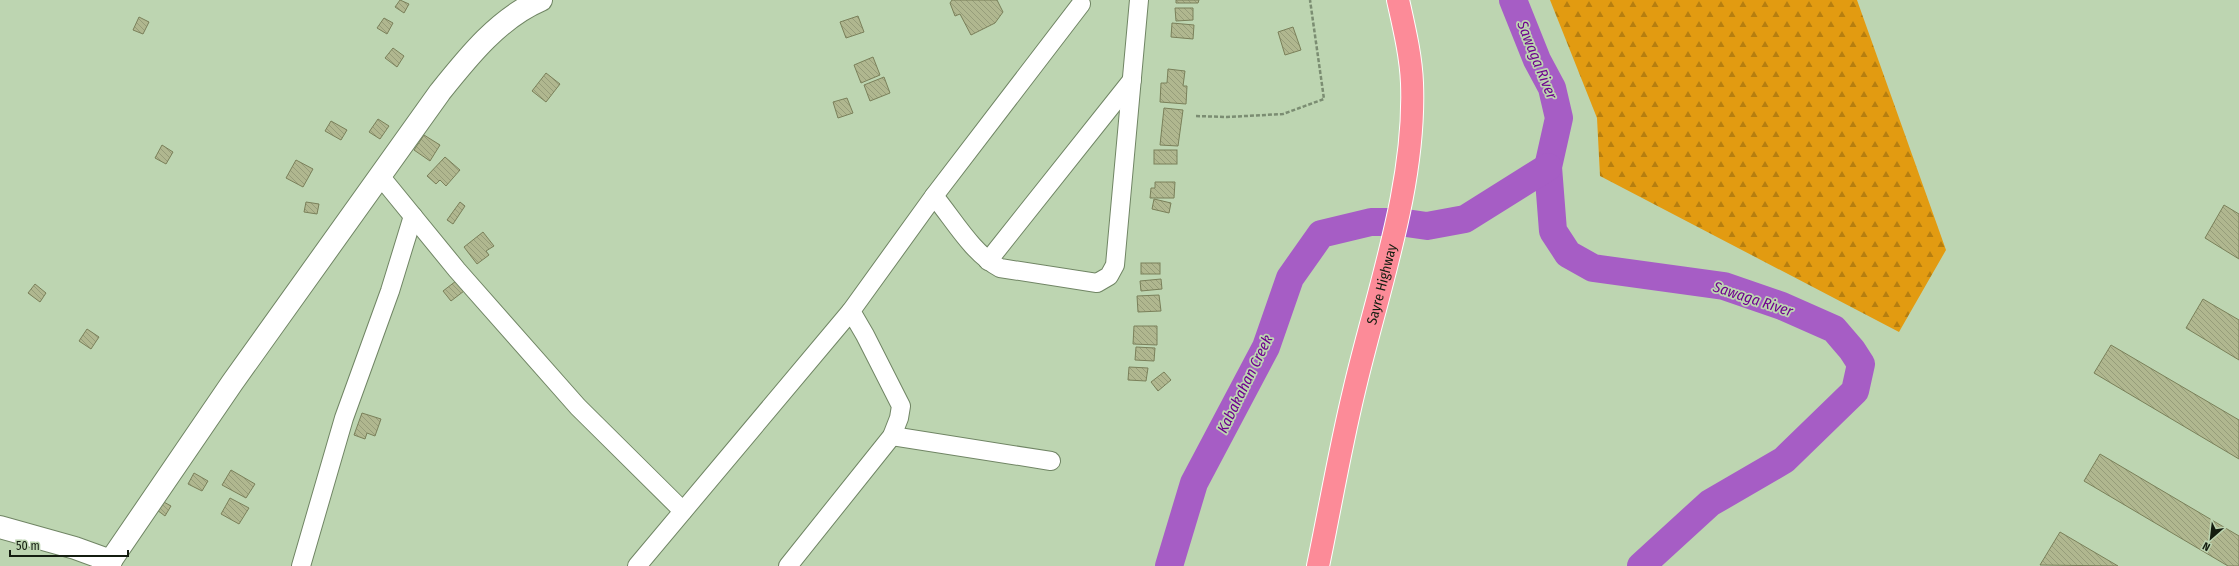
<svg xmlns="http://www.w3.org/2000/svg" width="2239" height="566" viewBox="0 0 2239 566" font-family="'Fira Sans Condensed',sans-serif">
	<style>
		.forest { fill: url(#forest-firs) }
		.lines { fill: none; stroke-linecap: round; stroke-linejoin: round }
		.river { stroke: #a65dc5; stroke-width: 28 }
		.building { fill: url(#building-back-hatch); stroke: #7a805a }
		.minor-casing { stroke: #708564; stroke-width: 20 }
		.tertiary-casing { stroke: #708564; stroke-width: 24 }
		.secondary-casing { stroke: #708564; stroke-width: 24 }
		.trunk-casing { stroke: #fff; stroke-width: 24 }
		.path { stroke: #7b8d72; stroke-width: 2.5; stroke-dasharray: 4 2; stroke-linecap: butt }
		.minor { stroke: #fff; stroke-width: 18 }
		.tertiary { stroke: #fff; stroke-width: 22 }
		.secondary { stroke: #fff; stroke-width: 22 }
		.trunk { stroke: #fc8b98; stroke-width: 22 }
		.labels { text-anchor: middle; stroke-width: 3.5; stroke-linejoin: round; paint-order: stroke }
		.street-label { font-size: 14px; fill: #141d10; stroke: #bdd5b1 }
		.water-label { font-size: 15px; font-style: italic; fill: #6f028f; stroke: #bdd5b1 }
	</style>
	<defs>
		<pattern id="forest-firs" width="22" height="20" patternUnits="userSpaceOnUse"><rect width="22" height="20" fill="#e29b11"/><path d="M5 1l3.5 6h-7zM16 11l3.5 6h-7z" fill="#b67e0f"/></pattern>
		<pattern id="building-back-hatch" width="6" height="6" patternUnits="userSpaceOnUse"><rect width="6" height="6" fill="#b0b78f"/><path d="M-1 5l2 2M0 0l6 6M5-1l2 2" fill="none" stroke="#969d7a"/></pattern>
	</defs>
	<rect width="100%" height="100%" fill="#bdd5b1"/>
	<path class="forest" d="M 1550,0 L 1857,0 L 1946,250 L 1899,332 L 1600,176 L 1597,118 Z"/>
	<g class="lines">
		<g class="river">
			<path d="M 1513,0 L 1537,60 L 1552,88 L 1559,118 L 1548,167 L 1553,231 L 1568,254 L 1593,268 L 1724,286 L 1782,306 L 1834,329 L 1852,350 L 1861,364 L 1855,391 L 1784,460 L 1710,503 L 1641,566"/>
			<path d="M 1169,566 L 1194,483 L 1266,347 L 1290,278 L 1321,234 L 1371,222 L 1399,222 L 1427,226 L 1465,219 L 1548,167"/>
		</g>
	</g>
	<g class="building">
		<path d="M 400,0 L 409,4 L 404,13 L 395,7 Z"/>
		<path d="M 952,0 L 997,0 L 1003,12 L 995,23 L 971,35 L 960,14 L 955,16 L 950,3 Z"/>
		<path d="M 1176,0 L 1199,0 L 1198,3 L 1176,3 Z"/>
		<path d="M 1175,8 L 1193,8 L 1193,20 L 1176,21 Z"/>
		<path d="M 858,16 L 864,32 L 846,38 L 840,22 Z"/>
		<path d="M 139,17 L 149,22 L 143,34 L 133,30 Z"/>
		<path d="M 384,18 L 393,23 L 387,34 L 377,28 Z"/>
		<path d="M 1172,23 L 1194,25 L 1193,39 L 1171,37 Z"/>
		<path d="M 1293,27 L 1301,50 L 1285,55 L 1278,32 Z"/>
		<path d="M 393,48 L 404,56 L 397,67 L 385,58 Z"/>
		<path d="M 873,57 L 880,75 L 861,83 L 854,65 Z"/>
		<path d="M 1168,69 L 1185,71 L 1183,86 L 1187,86 L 1186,104 L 1160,102 L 1161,83 L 1167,83 Z"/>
		<path d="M 546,73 L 560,84 L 546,102 L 532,91 Z"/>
		<path d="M 884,77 L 890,93 L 870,101 L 864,85 Z"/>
		<path d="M 847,98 L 853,113 L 838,118 L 833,102 Z"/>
		<path d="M 1164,108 L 1183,110 L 1178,146 L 1160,145 Z"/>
		<path d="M 378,119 L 389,126 L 380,139 L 369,132 Z"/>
		<path d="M 331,121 L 347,130 L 341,140 L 325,131 Z"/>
		<path d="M 424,135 L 440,145 L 430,161 L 414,150 Z"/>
		<path d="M 162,145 L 173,152 L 166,164 L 155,158 Z"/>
		<rect x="1154" y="150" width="23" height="14"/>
		<path d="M 445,157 L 460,170 L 446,186 L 440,180 L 436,184 L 427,176 Z"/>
		<path d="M 296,160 L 313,169 L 303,187 L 286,178 Z"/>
		<path d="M 1155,182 L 1175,182 L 1174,198 L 1150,198 L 1151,188 L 1155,188 Z"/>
		<path d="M 1154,199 L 1171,203 L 1169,213 L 1152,209 Z"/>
		<path d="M 306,202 L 319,204 L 317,214 L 304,212 Z"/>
		<path d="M 460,202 L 465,206 L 453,224 L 447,220 Z"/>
		<path d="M 2224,205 L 2239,214 L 2239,259 L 2205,238 Z"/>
		<path d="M 483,232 L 494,246 L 486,251 L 489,255 L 477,264 L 464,247 Z"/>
		<rect x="1141" y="263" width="19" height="11"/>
		<path d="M 1161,279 L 1162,289 L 1141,291 L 1140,281 Z"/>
		<path d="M 456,281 L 464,291 L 451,301 L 443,291 Z"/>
		<path d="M 35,284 L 46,293 L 40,302 L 28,293 Z"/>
		<path d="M 1159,295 L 1161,311 L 1138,312 L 1137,296 Z"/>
		<path d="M 2203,299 L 2239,320 L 2239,360 L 2186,328 Z"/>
		<path d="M 1134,326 L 1157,326 L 1157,345 L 1133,344 Z"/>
		<path d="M 87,329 L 99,337 L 91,349 L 79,341 Z"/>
		<path d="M 2111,345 L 2239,420 L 2239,459 L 2094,373 Z"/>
		<path d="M 1136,347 L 1155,348 L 1154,361 L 1135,360 Z"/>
		<path d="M 1129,367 L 1148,368 L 1146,381 L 1128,380 Z"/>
		<path d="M 1164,372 L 1171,380 L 1158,391 L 1151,382 Z"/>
		<path d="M 362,413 L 381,419 L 375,436 L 367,433 L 365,439 L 354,435 Z"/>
		<path d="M 2100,454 L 2239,536 L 2239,566 L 2228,566 L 2084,481 Z"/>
		<path d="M 231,470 L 255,484 L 246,498 L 222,485 Z"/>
		<path d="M 194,473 L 208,481 L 202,491 L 188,484 Z"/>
		<path d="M 230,498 L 249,508 L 239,524 L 221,514 Z"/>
		<path d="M 162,501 L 171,506 L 165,516 L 157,510 Z"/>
		<path d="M 2060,532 L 2118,566 L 2040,565 Z"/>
	</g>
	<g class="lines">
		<g class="minor-casing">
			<g id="minor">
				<path d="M 381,177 L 457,270 L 578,407 L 683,511"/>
				<path d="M 934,196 C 954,220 972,253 1000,268 L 1097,283 L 1109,276 L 1115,265 L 1139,0"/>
				<path d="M 988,261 L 1132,80"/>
				<path d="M 851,311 L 934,196 L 1081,4"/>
				<path d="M 892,436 L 1051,461"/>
				<path d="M 301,566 L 344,418 L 390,291 L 413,216"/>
				<path d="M 637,566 L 851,311 L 865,335 L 901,406 L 899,418 L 892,436 L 788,566"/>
			</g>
		</g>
		<g class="tertiary-casing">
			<path id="tertiary" d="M 107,566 L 232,383 L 440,92 C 468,57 499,18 541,0"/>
		</g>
		<g class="secondary-casing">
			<path id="secondary" d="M 0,527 L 75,548 L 111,561"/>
		</g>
		<g class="trunk-casing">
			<g id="trunk">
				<path id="s1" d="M 1318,566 C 1330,508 1340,449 1354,391 C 1377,292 1416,186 1412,83 C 1411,56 1404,27 1398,0"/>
			</g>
		</g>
		<path class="path" d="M 1196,116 L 1227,117 L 1283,114 L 1324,99 L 1310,0"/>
		<use href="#minor" class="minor"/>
		<use href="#tertiary" class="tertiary"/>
		<use href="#secondary" class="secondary"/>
		<use href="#trunk" class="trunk"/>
	</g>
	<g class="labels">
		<g class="street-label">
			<text dy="5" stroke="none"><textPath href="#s1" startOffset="289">Sayre Highway</textPath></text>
		</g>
		<g class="water-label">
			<text transform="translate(1537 60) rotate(68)" y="5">Sawaga River</text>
			<text transform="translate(1753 299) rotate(18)" y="5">Sawaga River</text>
			<text transform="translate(1245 384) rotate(-64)" y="5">Kabakahan Creek</text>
		</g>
	</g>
	<g transform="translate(2211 538) rotate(208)" stroke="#bdd5b1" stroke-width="3" paint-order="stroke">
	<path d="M0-3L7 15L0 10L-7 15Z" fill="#141d10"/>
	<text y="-6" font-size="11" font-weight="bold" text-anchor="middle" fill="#141d10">N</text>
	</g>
	<path d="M10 550v6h118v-6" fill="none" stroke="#141d10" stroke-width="2"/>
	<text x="16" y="550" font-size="12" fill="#141d10" stroke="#bdd5b1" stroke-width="3" paint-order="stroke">50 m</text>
</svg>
